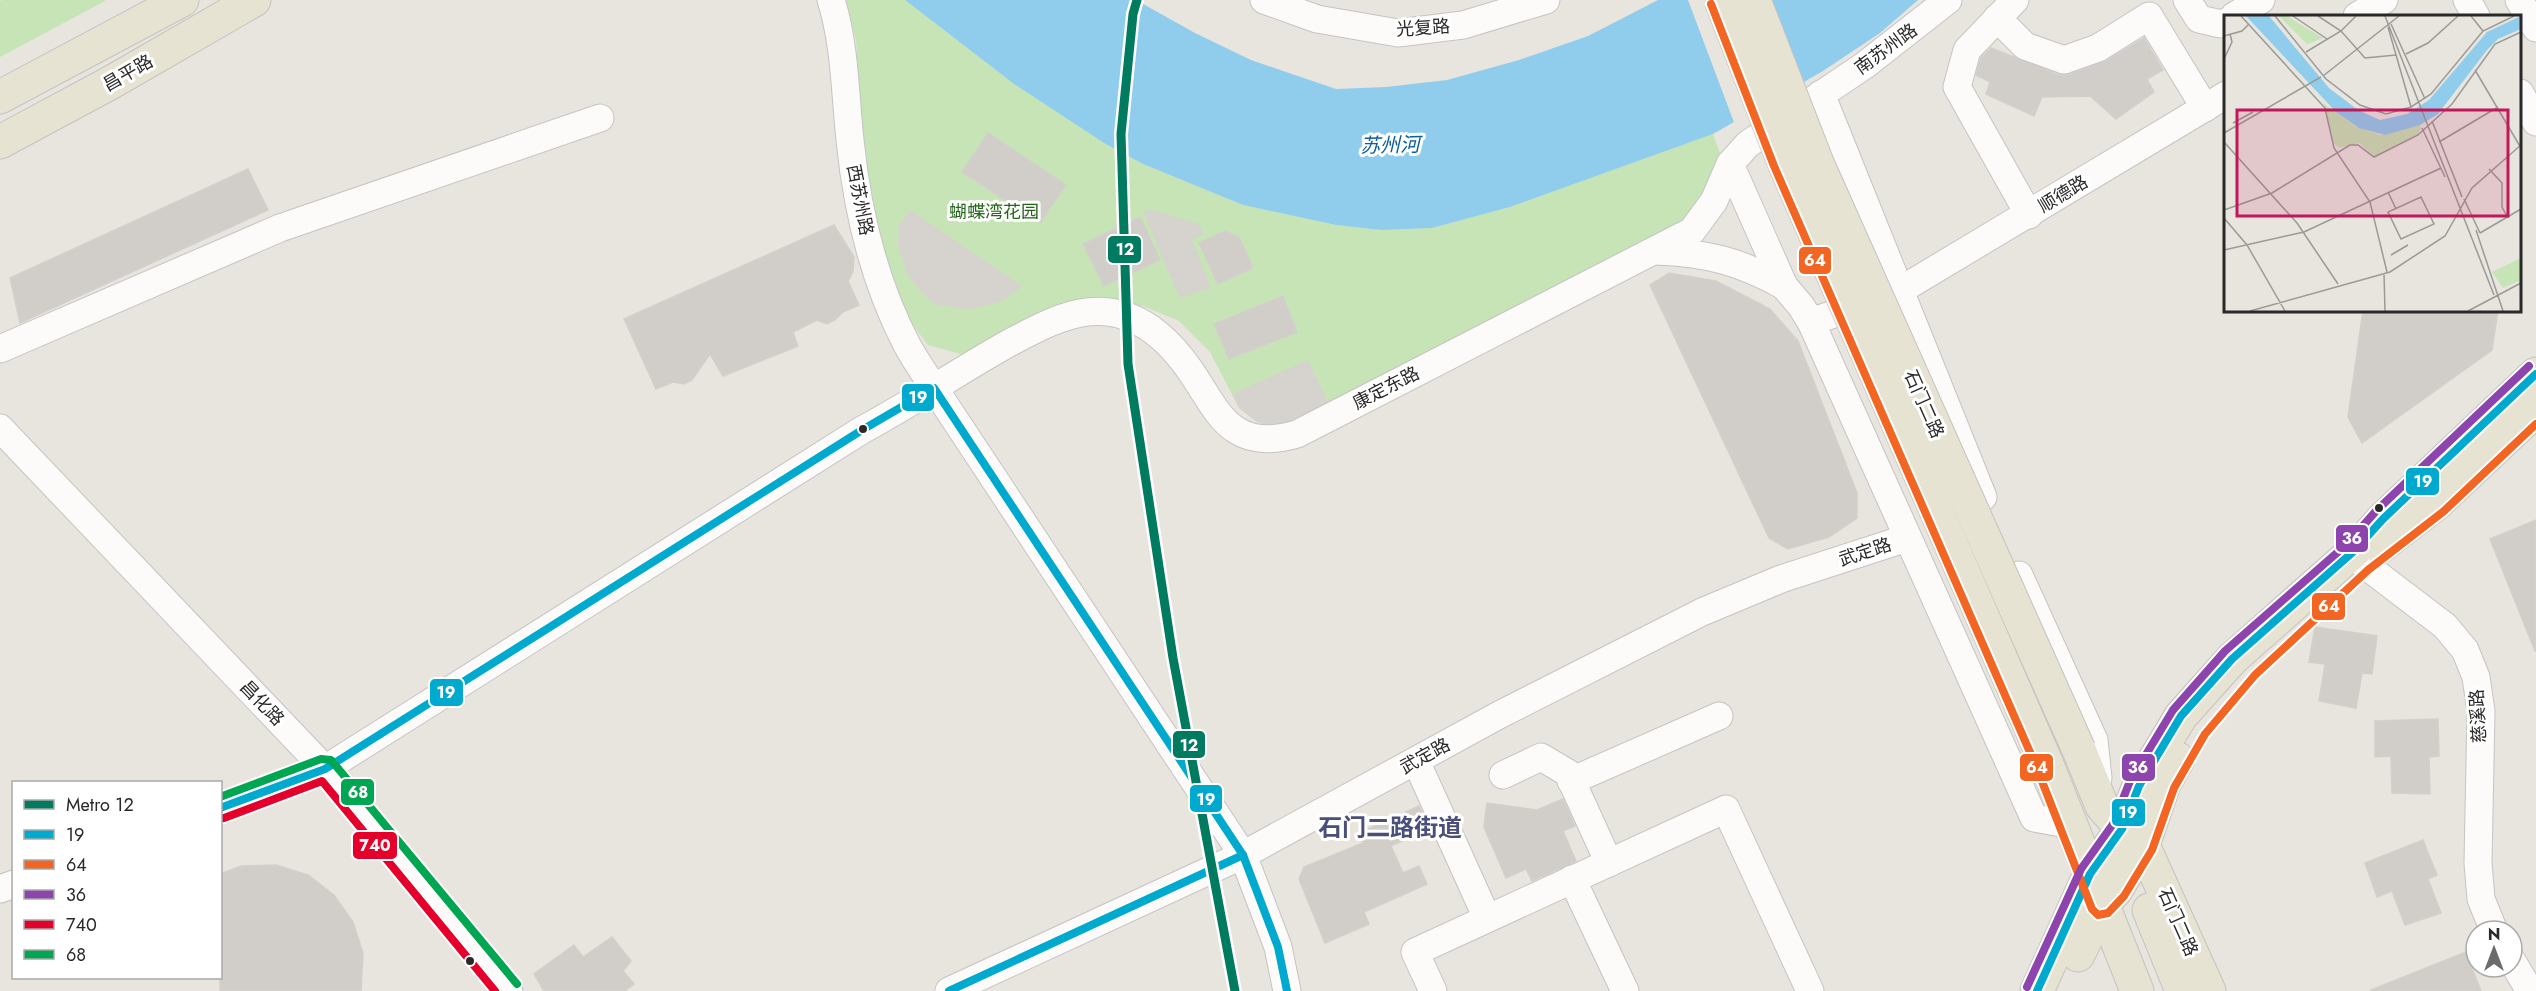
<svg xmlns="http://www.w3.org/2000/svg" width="2536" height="991" viewBox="0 0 2536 991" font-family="Jost,'Noto Sans SC',sans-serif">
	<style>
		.green { fill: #c6e4b6 }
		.plaza { fill: #d6d3ce }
		.water { fill: #90cdec }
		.pier { fill: #e8e5df }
		.building { fill: #d1ceca; stroke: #d3d0cb; stroke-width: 1.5 }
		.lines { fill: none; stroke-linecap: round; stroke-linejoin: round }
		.minor-casing { stroke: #c5c4c5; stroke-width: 29 }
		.major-casing { stroke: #c4c3c1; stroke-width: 35 }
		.minor { stroke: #fcfbfa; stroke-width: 27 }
		.major { stroke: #e6e3d2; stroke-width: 33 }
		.major-bridge-casing { stroke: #c4c3c1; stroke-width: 35; stroke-linecap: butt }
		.major-bridge { stroke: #e6e3d2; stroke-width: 33 }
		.bus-1-casing { stroke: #fff; stroke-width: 12 }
		.bus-2-casing { stroke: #fff; stroke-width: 12 }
		.bus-3-casing { stroke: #fff; stroke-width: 12 }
		.bus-4-casing { stroke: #fff; stroke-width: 12 }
		.bus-5-casing { stroke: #fff; stroke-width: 12 }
		.bus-1 { stroke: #00a9ce; stroke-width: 8 }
		.bus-2 { stroke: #f26522; stroke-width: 8 }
		.bus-3 { stroke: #8e44ad; stroke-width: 8 }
		.bus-4 { stroke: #e4002b; stroke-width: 8 }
		.bus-5 { stroke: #00a651; stroke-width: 8 }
		.metro-1-casing { stroke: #fff; stroke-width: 14 }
		.metro-1 { stroke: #007b5f; stroke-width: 9 }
		.bus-dot { fill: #292929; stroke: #fff; stroke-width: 2 }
		.labels { text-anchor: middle; stroke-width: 6; stroke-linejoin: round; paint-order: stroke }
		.street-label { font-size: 18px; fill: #292929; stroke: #fff }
		.park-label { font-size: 18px; fill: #236818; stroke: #fff }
		.water-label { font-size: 20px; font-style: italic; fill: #0a5f9c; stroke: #fff }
		.district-label { font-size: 24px; font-weight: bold; fill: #494e7b; stroke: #fff }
		.inset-road { fill: none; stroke: #9c9a96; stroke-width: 1.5 }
		.view { fill: #c2185b; fill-opacity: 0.15; stroke: #c2185b; stroke-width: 3 }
		.inset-edge { fill: none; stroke: #292929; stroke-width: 3 }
		.line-badge { stroke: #fff; stroke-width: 2 }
		.badge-label { font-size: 16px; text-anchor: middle; font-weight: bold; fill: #fff }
	</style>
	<rect width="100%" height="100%" fill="#e8e5df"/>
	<g class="green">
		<path d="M 2,0 L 105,0 L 105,1 L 0,57 L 0,1 Z"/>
		<path d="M 846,0 L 905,0 L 1014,84 L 1104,143 L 1143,164 L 1243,205 L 1336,225 L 1381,230 L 1432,228 L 1510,207 L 1713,134 L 1721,156 L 1689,224 L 1340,406 L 1257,422 L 1239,408 L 1210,352 L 1179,321 L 1143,306 L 1095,301 L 964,355 L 928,345 L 897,304 L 875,231 L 863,155 L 856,40 Z"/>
	</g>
	<g class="plaza">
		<path d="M 1150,209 L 1199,224 L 1204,234 L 1192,240 L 1211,288 L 1180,298 L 1143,212 Z"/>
		<path d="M 910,210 L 1022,286 L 1023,286 L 1002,301 L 970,310 L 934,304 L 920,291 L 907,273 L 898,248 L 899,225 Z"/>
		<path d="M 1308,360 L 1332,410 L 1279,430 L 1257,422 L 1239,408 L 1232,394 Z"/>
	</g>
	<path class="water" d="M 905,0 L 1136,0 L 1195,33 L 1251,60 L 1336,89 L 1386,87 L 1447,80 L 1519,60 L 1588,36 L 1658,0 L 1918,0 L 1880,33 L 1823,71 L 1713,134 L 1510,207 L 1432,228 L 1381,230 L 1336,225 L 1243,205 L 1143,164 L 1104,143 L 1014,84 Z"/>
	<path class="pier" d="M 1688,0 L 1772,0 L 1804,85 L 1735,125 Z"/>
	<g class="building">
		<path d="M 2144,38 L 2163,70 L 2147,79 L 2154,92 L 2116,119 L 2090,96 L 2042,97 L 2034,116 L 1986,94 L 1990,82 L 1976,75 L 1981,58 L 1991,48 L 2059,75 L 2068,75 L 2106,61 Z"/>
		<path d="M 988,133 L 1066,185 L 1040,223 L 962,172 Z"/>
		<path d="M 248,169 L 268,210 L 20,323 L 10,278 Z"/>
		<path d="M 1140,217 L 1160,260 L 1104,286 L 1083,244 Z"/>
		<path d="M 834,225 L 854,257 L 853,272 L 848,281 L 859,305 L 843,312 L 835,320 L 827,324 L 817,320 L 793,332 L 798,346 L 723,376 L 710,354 L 692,380 L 684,384 L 673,382 L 656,389 L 624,319 Z"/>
		<path d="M 1225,231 L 1239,237 L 1253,268 L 1218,284 L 1199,243 Z"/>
		<path d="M 1669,273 L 1716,281 L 1770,309 L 1798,341 L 1857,493 L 1857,518 L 1829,537 L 1788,549 L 1769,538 L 1650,285 Z"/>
		<path d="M 1283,296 L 1297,332 L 1229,359 L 1214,324 Z"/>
		<path d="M 2363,310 L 2498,310 L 2492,350 L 2362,443 L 2348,417 Z"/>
		<path d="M 2536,520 L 2536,651 L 2535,651 L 2490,539 Z"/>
		<path d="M 2315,627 L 2377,636 L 2372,674 L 2362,673 L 2356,708 L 2319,701 L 2325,664 L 2309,662 Z"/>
		<path d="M 2438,719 L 2439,756 L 2429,757 L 2430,794 L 2392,793 L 2391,756 L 2375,757 L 2375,721 Z"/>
		<path d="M 1563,799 L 1575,826 L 1563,831 L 1576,861 L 1532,881 L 1526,869 L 1506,878 L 1484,827 L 1487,803 L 1537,810 Z"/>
		<path d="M 1419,806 L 1429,829 L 1391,846 L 1403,873 L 1419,866 L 1427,884 L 1364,912 L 1369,924 L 1325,943 L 1299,879 L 1304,867 L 1363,843 L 1359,833 Z"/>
		<path d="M 2423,840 L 2437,875 L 2428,879 L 2441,913 L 2405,925 L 2392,891 L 2377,897 L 2365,863 Z"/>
		<path d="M 276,865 L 308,875 L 334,895 L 353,922 L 363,953 L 361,991 L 220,991 L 220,874 L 241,866 Z"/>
		<path d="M 612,937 L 631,961 L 623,971 L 634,984 L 625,991 L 544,991 L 534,974 L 574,945 L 583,957 Z"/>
		<path d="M 2466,952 L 2481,991 L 2371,991 L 2371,990 Z"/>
	</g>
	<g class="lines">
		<g class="minor-casing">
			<g id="minor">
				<path d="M 831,0 C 845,44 845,94 850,140 C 857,210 874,282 907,345 C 915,360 925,374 934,388 L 1243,855 L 1278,947 L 1287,991"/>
				<path d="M 1264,0 L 1317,19 L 1398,33 L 1463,25 L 1546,0"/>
				<path d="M 2015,0 L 1967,50 L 1957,87 L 2029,215"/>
				<path d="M 2187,0 L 2199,19 L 2221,24 L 2226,22"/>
				<path d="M 2467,0 L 2476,16"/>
				<path d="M 2519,0 L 2536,28"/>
				<path d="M 2234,16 L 2261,0"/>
				<path d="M 2357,16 L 2384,0"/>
				<path d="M 1997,18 L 2025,46 L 2064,60 L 2098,48 L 2149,16 L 2205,108"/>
				<path d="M 2520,93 L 2536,122"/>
				<path d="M 1821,94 L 1983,497"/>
				<path d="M 1730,164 L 1784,286 L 1801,306 L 1811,322 L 2034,818 L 2072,825"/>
				<path d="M 1656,251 C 1706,253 1740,261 1784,286"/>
				<path d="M 1811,322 L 1899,291 L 2226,95"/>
				<path d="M 0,349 L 280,228 L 600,118"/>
				<path d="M 0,428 L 325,769 L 509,991"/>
				<path d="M 2354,551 L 2361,562 L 2445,626 L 2465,650 L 2476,677 L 2481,711 L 2478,863 L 2481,899 L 2494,931"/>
				<path d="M 2019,575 L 2094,740 L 2098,778"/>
				<path d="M 1416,761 L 1487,918"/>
				<path d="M 1503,775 L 1541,757 L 1568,773 L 1609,863"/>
				<path d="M 1571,781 L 1719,716"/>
				<path d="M 220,808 L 325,769 L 862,430 C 913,403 960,370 1011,342 C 1034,330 1061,315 1087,312 C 1138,306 1174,343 1199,384 C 1209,399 1219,419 1236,430 C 1255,442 1276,440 1297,434 L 1692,231 L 1714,201 L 1730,164 L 1748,144 L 1865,65 L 1948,0"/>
				<path d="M 1572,879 L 1625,991"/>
				<path d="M 0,889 L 14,884"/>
				<path d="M 2512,961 L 2530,991"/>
				<path d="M 949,991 L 1243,855 L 1499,715 L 1702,612 L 1781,579 L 1907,538"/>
				<path d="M 1433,991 L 1415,952 L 1726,809 L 1810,991"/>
			</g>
		</g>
		<g class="major-casing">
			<g id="major">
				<path d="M 0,97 L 182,0"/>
				<path d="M 0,142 L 110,83 L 254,0"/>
				<path d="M 2380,547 L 2437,503 L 2536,410"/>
				<path d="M 2079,750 L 2102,806 L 2122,829 L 2143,845 L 2209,991"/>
				<path d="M 2046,762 L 2137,991"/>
				<path d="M 2149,910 L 2182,991"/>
				<path d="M 2078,955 L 2102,905 L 2116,890 L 2143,845 L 2164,784 L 2178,759"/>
				<path d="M 2037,991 L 2090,874 L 2122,829 L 2139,786 L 2181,716 L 2232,659 L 2354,551 L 2383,519 L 2536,374"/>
			</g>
		</g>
		<use href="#minor" class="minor"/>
		<use href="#major" class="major"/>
		<g class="major-bridge-casing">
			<g id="major-bridge">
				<path d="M 1721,0 L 1784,162 L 2046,762"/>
				<path d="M 1754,0 L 1817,163 L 2079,750"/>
			</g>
		</g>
		<use href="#major-bridge" class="major-bridge"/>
		<g class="bus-1-casing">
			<g id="bus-1">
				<path d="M 220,808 L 325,769 L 862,430 L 934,388 L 1243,855 L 1278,947 L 1287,991"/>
				<path d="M 949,991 L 1243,855"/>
				<path d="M 2037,991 L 2090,874 L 2122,829 L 2139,786 L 2181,716 L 2232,659 L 2354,551 L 2383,519 L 2536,374"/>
			</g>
		</g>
		<g class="bus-2-casing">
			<path id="bus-2" d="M 1711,4 L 1774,166 L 2036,766 L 2092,909 L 2098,915 L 2108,913 L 2124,896 L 2152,850 L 2174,788 L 2205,734 L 2255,675 L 2368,570 L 2444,511 L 2536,424"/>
		</g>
		<g class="bus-3-casing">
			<path id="bus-3" d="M 2027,987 L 2081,869 L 2113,824 L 2130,781 L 2173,710 L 2225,651 L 2347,544 L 2376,511 L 2529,366"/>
		</g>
		<g class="bus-4-casing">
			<path id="bus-4" d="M 224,818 L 322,781 L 495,991"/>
		</g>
		<g class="bus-5-casing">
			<path id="bus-5" d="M 220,797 L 321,759 L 331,760 L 517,984"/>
		</g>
		<use href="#bus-1" class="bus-1"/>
		<use href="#bus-2" class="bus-2"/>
		<use href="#bus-3" class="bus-3"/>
		<use href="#bus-4" class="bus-4"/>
		<use href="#bus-5" class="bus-5"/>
		<g class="metro-1-casing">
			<path id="metro-1" d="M 1137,0 L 1133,14 L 1121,134 L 1128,364 L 1173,658 L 1235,991"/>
		</g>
		<use href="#metro-1" class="metro-1"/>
	</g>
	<g class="bus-dot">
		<circle cx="863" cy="429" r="5"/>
		<circle cx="2379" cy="508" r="5"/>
		<circle cx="470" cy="961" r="5"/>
	</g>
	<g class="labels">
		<g class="street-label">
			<text transform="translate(1423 28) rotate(-4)" y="6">光复路</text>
			<text transform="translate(1886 49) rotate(-36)" y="6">南苏州路</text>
			<text transform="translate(128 73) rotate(-30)" y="6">昌平路</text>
			<text transform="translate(2063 194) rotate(-31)" y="6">顺德路</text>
			<text transform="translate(860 200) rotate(79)" y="6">西苏州路</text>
			<text transform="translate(1386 388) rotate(-27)" y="6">康定东路</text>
			<text transform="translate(1924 404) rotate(66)" y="6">石门二路</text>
			<text transform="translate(1865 552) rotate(-18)" y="6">武定路</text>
			<text transform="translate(262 703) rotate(46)" y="6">昌化路</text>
			<text transform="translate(2478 716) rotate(-93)" y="6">慈溪路</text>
			<text transform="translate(1425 756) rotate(-29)" y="6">武定路</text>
			<text transform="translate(2178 922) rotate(66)" y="6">石门二路</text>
		</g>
		<g class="park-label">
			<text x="994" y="218">蝴蝶湾花园</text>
		</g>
		<g class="water-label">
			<text transform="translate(1390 145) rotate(-1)" y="7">苏州河</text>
		</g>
		<g class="district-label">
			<text x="1390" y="836">石门二路街道</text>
		</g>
	</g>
	<g transform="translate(2224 15)">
		<rect width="297" height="297" fill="#e8e5df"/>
		<path d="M 55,1 L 63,1 L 99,23 L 83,29 ZM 99,88 L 131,111 L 156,120 L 196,110 L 197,113 L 194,119 L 150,141 L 135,128 L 116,133 L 109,128 ZM 297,243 L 297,265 L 279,273 L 268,257 Z" fill="#c6e4b6"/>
		<path d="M 22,1 L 45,1 L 105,73 L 134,95 L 156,105 L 183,99 L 205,85 L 263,17 L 297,1 L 297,14 L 274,24 L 263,35 L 214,99 L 196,110 L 161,120 L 135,113 L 112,97 Z" fill="#90cdec"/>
		<path class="inset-road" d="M 17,1 L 101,93 L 110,133 L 146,187 L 163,257M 51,1 L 102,64 L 136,90 L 162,99 L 187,92 L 207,79 L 259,16 L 290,1M 69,1 L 103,24M 94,1 L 117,16 L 141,43 L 172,40M 161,1 L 270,280M 247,1 L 259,16M 167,9 L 201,84M 164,12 L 187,92M 0,21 L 18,16 L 25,9M 82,37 L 117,16 L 132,1M 182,39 L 204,28 L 234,1M 0,44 L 8,27 L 6,19M 251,55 L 297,133M 99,61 L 175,1M 208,106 L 238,182M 9,108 L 29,97M 198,113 L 221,162M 0,118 L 97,62M 0,127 L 73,208 L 114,269M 215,127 L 274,92M 265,154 L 278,168 L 278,192 L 284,203M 164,177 L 172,194M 197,182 L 210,209 L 177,224 L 164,197 ZM 240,184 L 256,218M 0,195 L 48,178 L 126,130 L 134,130 L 150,142 L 194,120 L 228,89 L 271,29 L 297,17M 0,203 L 23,230 L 61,296M 252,215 L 279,296M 256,218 L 297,194M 0,235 L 80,217 L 217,153M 167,240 L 184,230M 160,258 L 161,296M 26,296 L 166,257 L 221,221 L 248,173 L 297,130M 244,296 L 297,268"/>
		<path class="view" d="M 13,95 L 284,95 L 284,201 L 13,201 Z"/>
		<rect width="297" height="297" class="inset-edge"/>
	</g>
	<g class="line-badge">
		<rect x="1107" y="235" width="35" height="29" rx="6" fill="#007b5f"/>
		<rect x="1798" y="246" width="34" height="29" rx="6" fill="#f26522"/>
		<rect x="901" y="383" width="34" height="29" rx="6" fill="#00a9ce"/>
		<rect x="2405" y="467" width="35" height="29" rx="6" fill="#00a9ce"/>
		<rect x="2335" y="524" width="34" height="29" rx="6" fill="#8e44ad"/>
		<rect x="2311" y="592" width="35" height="29" rx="6" fill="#f26522"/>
		<rect x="429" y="678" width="35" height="29" rx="6" fill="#00a9ce"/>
		<rect x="1172" y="730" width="34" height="29" rx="6" fill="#007b5f"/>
		<rect x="2121" y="753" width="35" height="29" rx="6" fill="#8e44ad"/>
		<rect x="2019" y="753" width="35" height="29" rx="6" fill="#f26522"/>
		<rect x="340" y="778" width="35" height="28" rx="6" fill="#00a651"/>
		<rect x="1189" y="784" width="34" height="29" rx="6" fill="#00a9ce"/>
		<rect x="2111" y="798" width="35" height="29" rx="6" fill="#00a9ce"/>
		<rect x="352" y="831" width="46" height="29" rx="6" fill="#e4002b"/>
	</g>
	<g class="badge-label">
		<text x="1125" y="255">12</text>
		<text x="1815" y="266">64</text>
		<text x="918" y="403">19</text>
		<text x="2423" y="487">19</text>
		<text x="2352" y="544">36</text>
		<text x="2329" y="612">64</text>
		<text x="446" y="698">19</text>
		<text x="1189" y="751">12</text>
		<text x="2138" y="773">36</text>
		<text x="2037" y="773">64</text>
		<text x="358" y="798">68</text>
		<text x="1206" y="805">19</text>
		<text x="2128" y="818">19</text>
		<text x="375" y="851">740</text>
	</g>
	<rect x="12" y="781" width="210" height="198" fill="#ffffff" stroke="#a9a9a9" stroke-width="1.5"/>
	<rect x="24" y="800" width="30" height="9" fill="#007b5f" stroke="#a9a9a9" stroke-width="1.5"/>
	<text x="66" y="811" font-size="18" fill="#292929">Metro 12</text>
	<rect x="24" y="830" width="30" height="9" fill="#00a9ce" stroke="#a9a9a9" stroke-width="1.5"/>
	<text x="66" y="841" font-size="18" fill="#292929">19</text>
	<rect x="24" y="860" width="30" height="9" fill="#f26522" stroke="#a9a9a9" stroke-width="1.5"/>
	<text x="66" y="871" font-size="18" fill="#292929">64</text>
	<rect x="24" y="890" width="30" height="9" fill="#8e44ad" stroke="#a9a9a9" stroke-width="1.5"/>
	<text x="66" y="901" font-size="18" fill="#292929">36</text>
	<rect x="24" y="920" width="30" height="9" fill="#e4002b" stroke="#a9a9a9" stroke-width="1.5"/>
	<text x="66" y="931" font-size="18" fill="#292929">740</text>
	<rect x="24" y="950" width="30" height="9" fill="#00a651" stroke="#a9a9a9" stroke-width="1.5"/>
	<text x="66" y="961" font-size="18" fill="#292929">68</text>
	<g transform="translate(2494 949)"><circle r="28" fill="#ffffff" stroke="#a9a9a9" stroke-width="1.5"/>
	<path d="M0-4.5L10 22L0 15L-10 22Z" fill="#6c6b69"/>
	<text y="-9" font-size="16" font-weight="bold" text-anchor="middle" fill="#292929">N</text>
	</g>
</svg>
